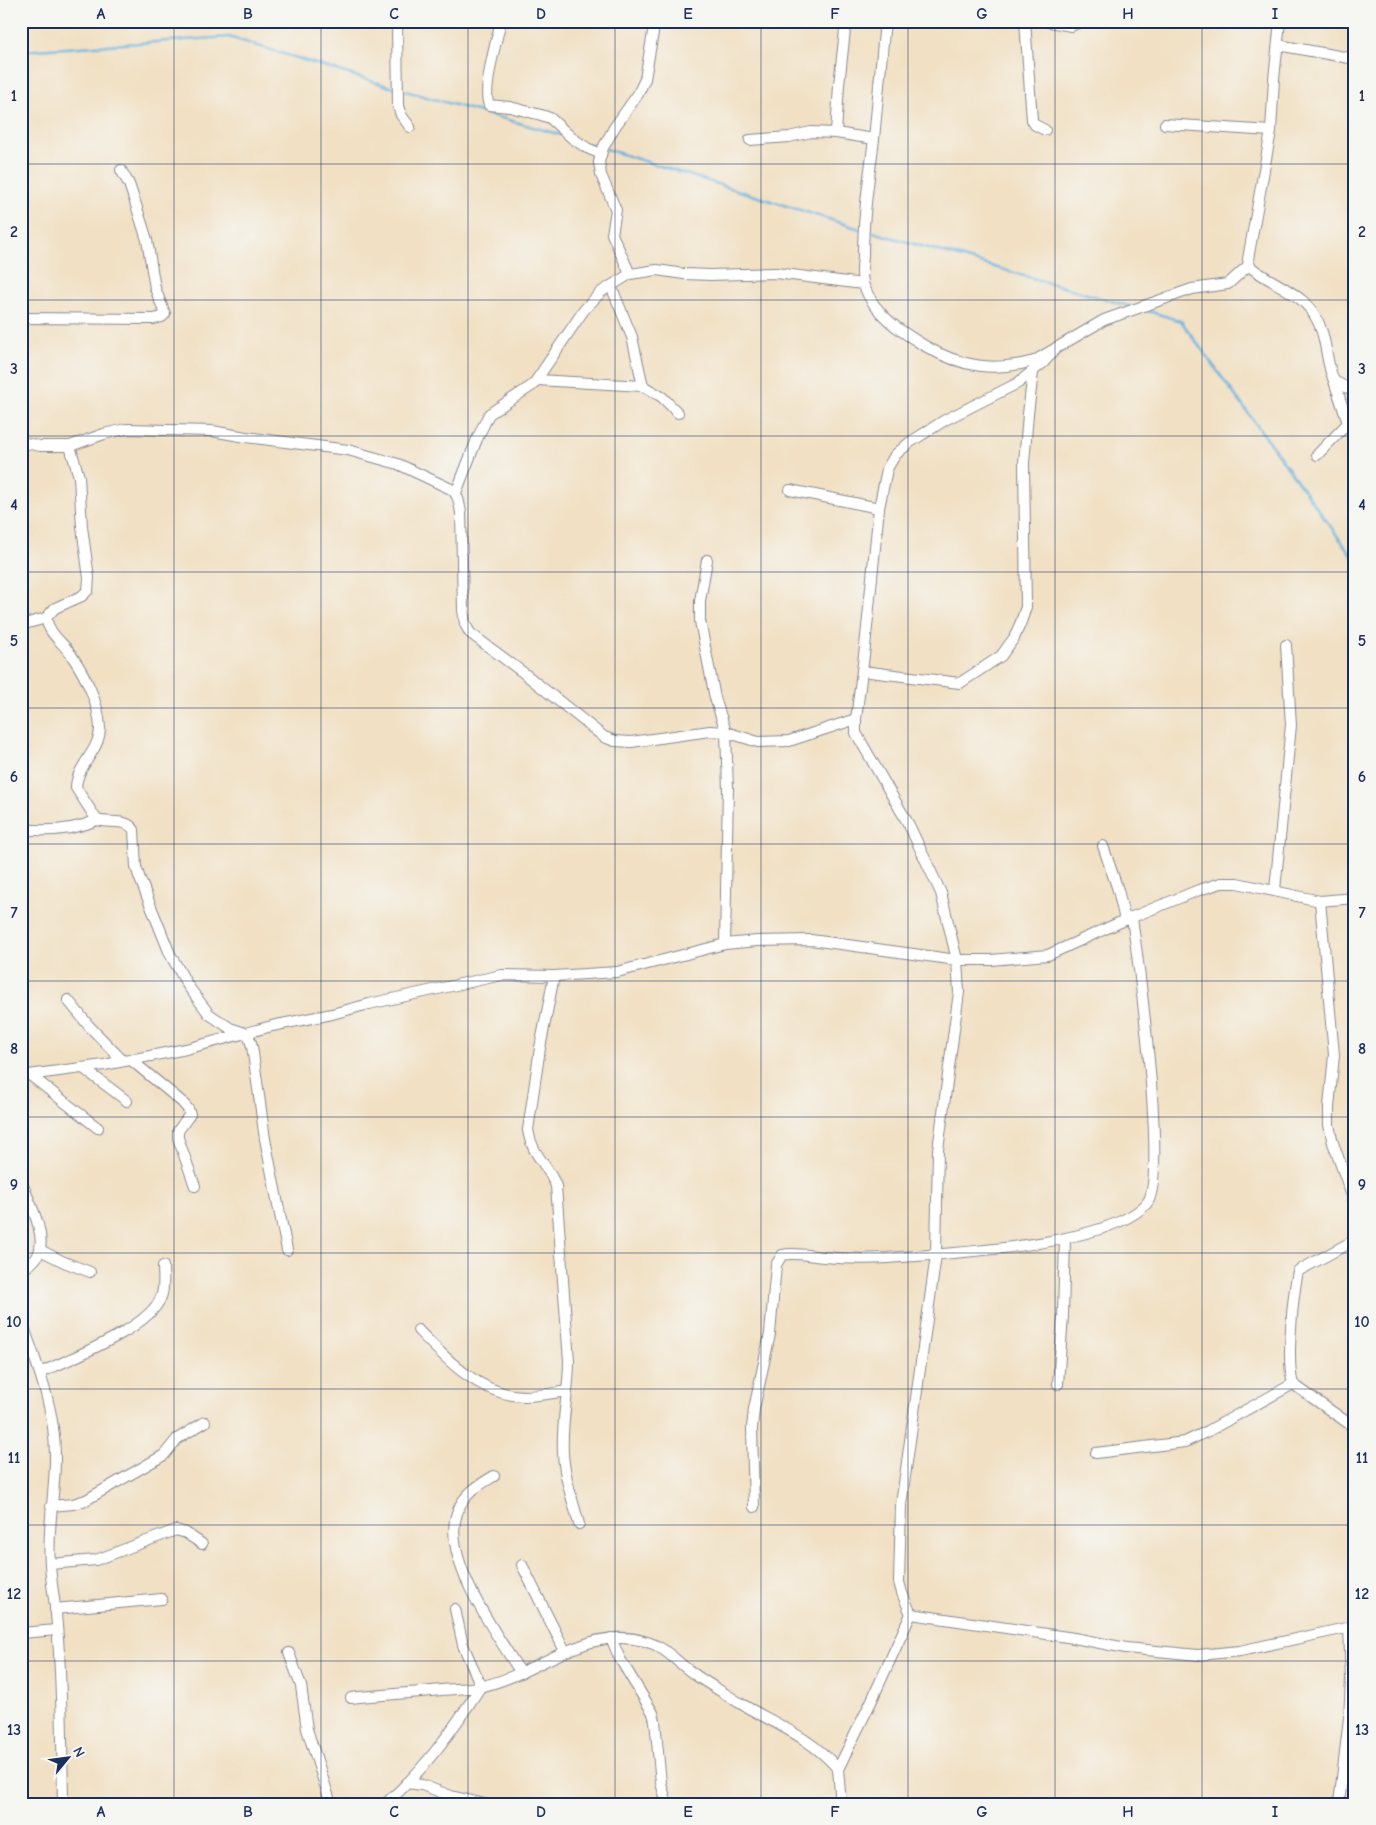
<svg xmlns="http://www.w3.org/2000/svg" width="1376" height="1825" viewBox="0 0 1376 1825" font-family="'Comic Neue',sans-serif">
	<style>
		.lines { fill: none; stroke-linecap: round; stroke-linejoin: round }
		.stream { stroke: #65b1de; stroke-width: 2.5 }
		.minor-casing { stroke: #868890; stroke-width: 12 }
		.minor { stroke: #fff; stroke-width: 10 }
		.grid { fill: none; stroke: #1b2f5e; stroke-width: 1; stroke-opacity: 0.55 }
		.neatline { fill: none; stroke: #1b2f5e; stroke-width: 2 }
		.grid-label { font-size: 16px; text-anchor: middle; font-weight: bold; fill: #1b2f5e }
	</style>
	<rect width="100%" height="100%" fill="#f6f6f2"/>
	<filter id="ink" filterUnits="userSpaceOnUse"><feTurbulence type="fractalNoise" baseFrequency=".02" numOctaves="2"/><feDisplacementMap in="SourceGraphic" scale="10" xChannelSelector="R" yChannelSelector="G"/><feConvolveMatrix kernelMatrix="1 2 1 2 8 2 1 2 1" color-interpolation-filters="sRGB"/></filter>
	<filter id="wash" filterUnits="userSpaceOnUse"><feTurbulence type="fractalNoise" baseFrequency=".0096" numOctaves="4" result="noise"/><feDisplacementMap in="SourceGraphic" scale="20" xChannelSelector="R" yChannelSelector="G"/><feGaussianBlur stdDeviation="1.12" result="paint"/><feColorMatrix in="noise" values="0 0 0 0 0 0 0 0 0 0 0 0 0 0 0 0 0 1.4 0 .05"/><feComposite in="paint" operator="in"/></filter>
	<g filter="url(#wash)">
		<rect width="100%" height="100%" fill="#f1e0c3"/>
		<g class="lines">
			<g class="stream">
				<path d="M 21,51 L 229,37 L 394,88"/>
				<path d="M 402,90 L 565,136"/>
				<path d="M 589,144 L 600,147"/>
				<path d="M 606,149 L 860,229"/>
				<path d="M 866,230 L 1132,307"/>
				<path d="M 1145,310 L 1181,321 L 1355,560"/>
			</g>
		</g>
	</g>
	<g filter="url(#ink)">
		<g class="lines">
			<g class="minor-casing">
				<g id="minor">
					<path d="M 397,21 L 398,106 L 401,115 L 410,127"/>
					<path d="M 501,21 C 497,38 482,91 489,105 L 510,107 L 541,115 L 550,118 L 572,138 L 587,148 L 601,154"/>
					<path d="M 885,21 C 881,60 878,100 874,139 C 869,178 863,216 863,256 C 862,265 861,278 864,286 C 875,315 900,331 925,346 C 961,367 994,372 1034,361 L 1104,320 L 1192,289 L 1228,284 L 1249,265"/>
					<path d="M 1025,21 L 1032,120 L 1035,125 L 1045,130"/>
					<path d="M 1045,21 L 1071,26 L 1082,21"/>
					<path d="M 1280,21 L 1274,79 L 1271,131 L 1248,259 L 1249,265 L 1253,269 C 1281,289 1311,295 1322,332 C 1327,348 1327,365 1334,381 L 1355,392"/>
					<path d="M 1278,45 L 1355,59"/>
					<path d="M 1165,124 L 1271,131"/>
					<path d="M 836,133 L 839,85 L 846,21"/>
					<path d="M 750,140 L 789,137 L 811,132 L 836,133 L 874,139"/>
					<path d="M 630,274 L 612,234 L 616,210 L 601,175 L 599,162 L 603,148 L 614,128 L 638,94 L 645,79 L 655,21"/>
					<path d="M 611,286 L 632,337 L 643,386"/>
					<path d="M 21,318 L 154,319 L 162,317 L 165,314 L 155,288 L 147,240 L 136,205 L 129,184 L 121,170"/>
					<path d="M 537,380 L 643,386 L 662,397 L 678,413"/>
					<path d="M 21,442 L 40,446 L 70,446 L 104,434 L 126,429 L 212,431 L 246,437 L 348,450 L 398,464 L 451,489 C 459,495 459,503 461,513 L 463,610 L 465,624 L 470,633 L 525,674 L 604,737 L 615,741 L 631,742 L 710,731 L 726,732 L 758,742 L 789,741 L 856,719"/>
					<path d="M 70,446 L 79,477 L 82,527 L 89,578 L 88,590 L 82,596 L 55,608 L 46,618 C 49,635 63,642 72,656 C 85,675 99,703 100,728 C 100,751 76,766 76,788 L 97,820 C 109,824 127,818 134,830 L 136,867 L 140,879 L 170,954 L 188,986 L 209,1014 L 230,1028 L 248,1034 L 252,1046 L 265,1139 L 287,1250"/>
					<path d="M 1317,455 L 1348,423 L 1334,381"/>
					<path d="M 790,490 L 879,508"/>
					<path d="M 456,493 L 477,439 L 489,414 L 533,385 L 584,310 L 601,292 L 630,274 L 657,270 L 684,274 L 711,275 L 776,273 L 863,284"/>
					<path d="M 707,560 L 700,601 L 700,621 L 715,698 L 726,732 L 728,789 L 725,944"/>
					<path d="M 21,625 L 46,618"/>
					<path d="M 862,671 L 960,683 L 1001,656 L 1014,638 L 1021,622 L 1026,607 L 1024,463 L 1028,414 L 1033,372"/>
					<path d="M 21,829 C 47,832 74,830 97,820"/>
					<path d="M 1103,846 L 1118,890 L 1125,920"/>
					<path d="M 1275,890 L 1291,725 L 1286,645"/>
					<path d="M 1320,901 L 1334,1055 L 1329,1107 L 1329,1125 L 1333,1143 L 1355,1204"/>
					<path d="M 554,976 L 540,1048 L 528,1130 C 532,1156 547,1163 556,1186 L 569,1361 C 569,1392 561,1422 563,1453 C 564,1477 573,1501 579,1524"/>
					<path d="M 68,1000 L 89,1026 L 123,1061"/>
					<path d="M 131,1060 L 182,1102 L 188,1109 L 190,1114 L 178,1131 L 178,1138 L 195,1186"/>
					<path d="M 83,1068 L 127,1101"/>
					<path d="M 30,1075 L 98,1128"/>
					<path d="M 21,1076 L 104,1065 L 186,1049 L 272,1026 L 332,1014 L 369,1004 L 502,975 L 554,976 L 617,972 L 725,944 L 757,941 L 811,940 L 957,960 L 991,960 L 1048,955 L 1125,920 L 1199,890 L 1221,883 L 1237,883 L 1320,901 L 1355,898"/>
					<path d="M 1355,1240 L 1298,1271 C 1293,1295 1286,1361 1293,1384 L 1355,1428"/>
					<path d="M 40,1250 L 64,1262 L 90,1272"/>
					<path d="M 21,1271 C 27,1266 35,1262 38,1255 C 47,1237 31,1205 24,1188"/>
					<path d="M 21,1319 C 37,1365 56,1410 55,1459 C 55,1494 47,1529 50,1565 C 51,1581 54,1597 56,1614 C 62,1677 62,1740 63,1804"/>
					<path d="M 418,1330 C 446,1359 481,1396 524,1396 C 539,1396 553,1393 567,1391"/>
					<path d="M 40,1373 C 71,1358 150,1328 161,1297 C 165,1287 163,1276 163,1266"/>
					<path d="M 1058,1384 L 1063,1316 L 1065,1239"/>
					<path d="M 1096,1453 L 1185,1442 L 1208,1431 L 1293,1384"/>
					<path d="M 494,1476 C 479,1485 463,1494 457,1513 C 441,1559 497,1635 521,1673"/>
					<path d="M 51,1506 L 73,1504 L 86,1500 L 164,1455 L 177,1439 L 205,1422"/>
					<path d="M 754,1507 L 752,1428 L 754,1409 L 770,1334 L 776,1265 L 782,1255 C 795,1252 810,1256 824,1257 C 845,1259 867,1259 888,1258 C 945,1254 1111,1246 1147,1203 C 1168,1179 1138,960 1132,918"/>
					<path d="M 50,1564 L 96,1560 L 176,1530 L 186,1533 L 202,1544"/>
					<path d="M 522,1565 L 565,1651"/>
					<path d="M 55,1609 L 162,1599"/>
					<path d="M 911,1614 L 1074,1638 L 1126,1648 L 1198,1655 L 1240,1651 L 1355,1626"/>
					<path d="M 21,1633 L 57,1630"/>
					<path d="M 611,1638 L 620,1659 L 653,1713 L 655,1721 L 661,1783 L 667,1804"/>
					<path d="M 289,1653 L 301,1686 L 307,1729 L 331,1804"/>
					<path d="M 351,1698 C 381,1695 411,1693 442,1690 C 455,1689 470,1689 483,1686 C 537,1674 586,1625 644,1641 C 665,1646 676,1662 694,1674 C 708,1684 723,1692 738,1702 C 773,1723 811,1737 838,1769"/>
					<path d="M 407,1783 L 422,1785 L 451,1796 L 485,1804"/>
					<path d="M 385,1804 C 424,1771 454,1728 481,1686 L 463,1645 L 455,1609"/>
					<path d="M 841,1804 L 838,1769 L 871,1702 L 911,1614 L 902,1593 L 899,1582 L 901,1505 L 936,1255 L 938,1150 L 959,992 L 957,960 L 941,893 L 909,825 L 856,733 L 856,719 L 865,647 L 879,508 L 887,469 L 895,455 L 909,443 L 945,420 L 1018,383 L 1044,362 L 1057,347"/>
					<path d="M 1339,1804 L 1349,1718 L 1351,1679 L 1349,1628"/>
				</g>
			</g>
			<use href="#minor" class="minor"/>
		</g>
	</g>
	<path class="grid" d="M 174,21 L 174,1804M 321,21 L 321,1804M 468,21 L 468,1804M 615,21 L 615,1804M 761,21 L 761,1804M 908,21 L 908,1804M 1055,21 L 1055,1804M 1202,21 L 1202,1804M 21,164 L 1355,164M 21,300 L 1355,300M 21,436 L 1355,436M 21,572 L 1355,572M 21,708 L 1355,708M 21,844 L 1355,844M 21,981 L 1355,981M 21,1117 L 1355,1117M 21,1253 L 1355,1253M 21,1389 L 1355,1389M 21,1525 L 1355,1525M 21,1661 L 1355,1661"/>
	<rect width="1376" height="1825" fill="none" stroke="#f6f6f2" stroke-width="55"/>
	<g transform="translate(68 1758) rotate(61)" stroke="#f6f6f2" stroke-width="4" paint-order="stroke">
	<path d="M0-4L9 19L0 12L-9 19Z" fill="#1b2f5e"/>
	<text y="-8" font-size="14" font-weight="bold" text-anchor="middle" fill="#1b2f5e">N</text>
	</g>
	<rect x="28" y="28" width="1320" height="1770" class="neatline"/>
	<g class="grid-label">
		<text x="101" y="19">A</text>
		<text x="248" y="19">B</text>
		<text x="394" y="19">C</text>
		<text x="541" y="19">D</text>
		<text x="688" y="19">E</text>
		<text x="835" y="19">F</text>
		<text x="982" y="19">G</text>
		<text x="1128" y="19">H</text>
		<text x="1275" y="19">I</text>
		<text x="14" y="101">1</text>
		<text x="1362" y="101">1</text>
		<text x="14" y="237">2</text>
		<text x="1362" y="237">2</text>
		<text x="14" y="374">3</text>
		<text x="1362" y="374">3</text>
		<text x="14" y="510">4</text>
		<text x="1362" y="510">4</text>
		<text x="14" y="646">5</text>
		<text x="1362" y="646">5</text>
		<text x="14" y="782">6</text>
		<text x="1362" y="782">6</text>
		<text x="14" y="918">7</text>
		<text x="1362" y="918">7</text>
		<text x="14" y="1054">8</text>
		<text x="1362" y="1054">8</text>
		<text x="14" y="1190">9</text>
		<text x="1362" y="1190">9</text>
		<text x="14" y="1327">10</text>
		<text x="1362" y="1327">10</text>
		<text x="14" y="1463">11</text>
		<text x="1362" y="1463">11</text>
		<text x="14" y="1599">12</text>
		<text x="1362" y="1599">12</text>
		<text x="14" y="1735">13</text>
		<text x="1362" y="1735">13</text>
		<text x="101" y="1817">A</text>
		<text x="248" y="1817">B</text>
		<text x="394" y="1817">C</text>
		<text x="541" y="1817">D</text>
		<text x="688" y="1817">E</text>
		<text x="835" y="1817">F</text>
		<text x="982" y="1817">G</text>
		<text x="1128" y="1817">H</text>
		<text x="1275" y="1817">I</text>
	</g>
</svg>
